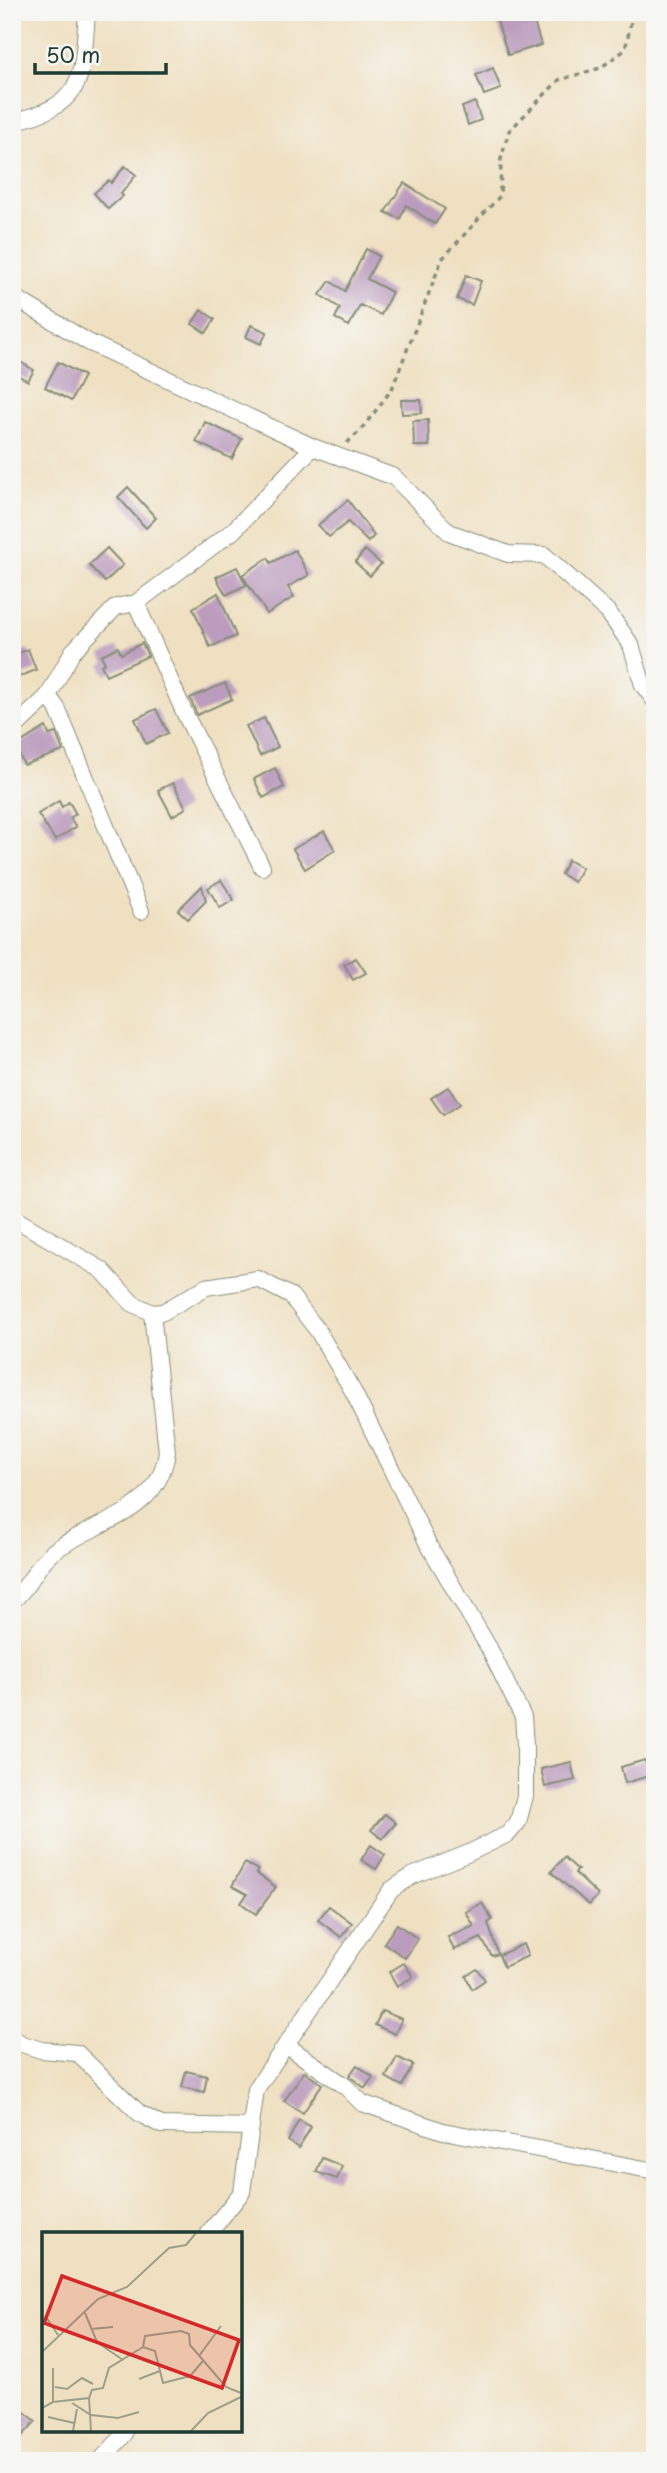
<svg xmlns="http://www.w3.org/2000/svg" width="667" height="2473" viewBox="0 0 667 2473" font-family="'Playpen Sans',sans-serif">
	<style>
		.building { fill: #bb9cbe }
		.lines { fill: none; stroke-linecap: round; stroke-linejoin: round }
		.street-casing { stroke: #878e7a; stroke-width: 18 }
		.path { stroke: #878e7a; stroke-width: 3.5; stroke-dasharray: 5 5; stroke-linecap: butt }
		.street { stroke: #fff; stroke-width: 16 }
		.inset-road { fill: none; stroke: #9c9f89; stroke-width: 2 }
		.view { fill: #d62828; fill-opacity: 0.15; stroke: #d62828; stroke-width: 3.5 }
		.inset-edge { fill: none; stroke: #1f3d34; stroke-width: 3.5 }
	</style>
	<rect width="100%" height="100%" fill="#f6f6f2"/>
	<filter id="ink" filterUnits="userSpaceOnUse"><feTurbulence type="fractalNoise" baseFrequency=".0143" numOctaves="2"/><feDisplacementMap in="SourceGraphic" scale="14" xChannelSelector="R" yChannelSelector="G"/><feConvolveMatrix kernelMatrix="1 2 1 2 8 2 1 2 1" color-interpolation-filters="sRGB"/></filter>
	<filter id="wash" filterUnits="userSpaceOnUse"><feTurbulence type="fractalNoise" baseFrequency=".00686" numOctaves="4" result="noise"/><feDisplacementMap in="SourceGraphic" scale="28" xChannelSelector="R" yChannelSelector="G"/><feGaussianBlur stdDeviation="1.57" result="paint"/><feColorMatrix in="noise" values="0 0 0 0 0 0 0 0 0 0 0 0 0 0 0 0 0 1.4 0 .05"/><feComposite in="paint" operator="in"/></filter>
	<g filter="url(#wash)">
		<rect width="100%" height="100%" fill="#efe0c1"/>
		<g id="blocks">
			<g class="building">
				<path d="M 531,12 L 541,45 L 508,55 L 497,21 Z"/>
				<path d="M 493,68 L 501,89 L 484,95 L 476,75 Z"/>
				<path d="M 475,102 L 481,120 L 468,125 L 462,107 Z"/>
				<path d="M 125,166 L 136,175 L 121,194 L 123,196 L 108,209 L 94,193 L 109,180 L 111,183 Z"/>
				<path d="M 404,183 L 445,209 L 435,224 L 406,205 L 400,219 L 385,212 Z"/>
				<path d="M 366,249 L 379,256 L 367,279 L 392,292 L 381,315 L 360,305 L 349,326 L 335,318 L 340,308 L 320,295 L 330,281 L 345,291 Z"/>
				<path d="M 466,275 L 481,281 L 472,305 L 457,299 Z"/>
				<path d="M 201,310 L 215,319 L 206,333 L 192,324 Z"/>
				<path d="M 251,325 L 267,332 L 261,344 L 246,337 Z"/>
				<path d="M 12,357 L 34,370 L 28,381 L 12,372 Z"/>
				<path d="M 58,362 L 84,376 L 71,401 L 45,387 Z"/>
				<path d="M 401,400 L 421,400 L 422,413 L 402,414 Z"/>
				<path d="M 428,420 L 429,446 L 414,446 L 413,421 Z"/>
				<path d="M 205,422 L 242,439 L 232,459 L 196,442 Z"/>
				<path d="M 128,487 L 156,518 L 146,528 L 118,497 Z"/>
				<path d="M 348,500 L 374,536 L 368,542 L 348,522 L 329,537 L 318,525 Z"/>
				<path d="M 107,548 L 123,565 L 105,582 L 89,565 Z"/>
				<path d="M 295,550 L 309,575 L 288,587 L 294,597 L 267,614 L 242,575 L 268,558 L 271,563 Z"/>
				<path d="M 365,550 L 381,564 L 370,576 L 355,562 Z"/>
				<path d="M 237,567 L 246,585 L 226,595 L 216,577 Z"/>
				<path d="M 218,593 L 236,636 L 210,647 L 193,608 Z"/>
				<path d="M 142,643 L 148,656 L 106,675 L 101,665 L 105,663 L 101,655 L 118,647 L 121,654 Z"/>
				<path d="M 28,649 L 36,670 L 16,678 L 12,656 Z"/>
				<path d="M 225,683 L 232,699 L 197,715 L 190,698 Z"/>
				<path d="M 156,709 L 168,733 L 146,744 L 135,719 Z"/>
				<path d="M 264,718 L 278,747 L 260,756 L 246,726 Z"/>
				<path d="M 46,727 L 49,735 L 56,733 L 63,751 L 24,765 L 15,746 Z"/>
				<path d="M 275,768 L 284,787 L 263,798 L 254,779 Z"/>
				<path d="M 173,783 L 186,808 L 172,816 L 158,790 Z"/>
				<path d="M 59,801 L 62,807 L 69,802 L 76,814 L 70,818 L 76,827 L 55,840 L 38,814 Z"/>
				<path d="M 324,831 L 335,850 L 305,869 L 293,849 Z"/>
				<path d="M 568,860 L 582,868 L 574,882 L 561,874 Z"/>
				<path d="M 221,880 L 234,900 L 220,908 L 208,888 Z"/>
				<path d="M 202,886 L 206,901 L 188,919 L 178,910 Z"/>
				<path d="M 356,958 L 366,973 L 353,980 L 344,964 Z"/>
				<path d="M 448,1087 L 460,1104 L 443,1115 L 431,1098 Z"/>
				<path d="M 645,1760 L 649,1776 L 625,1783 L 621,1767 Z"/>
				<path d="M 571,1762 L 575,1780 L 545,1787 L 541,1769 Z"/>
				<path d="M 385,1814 L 396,1823 L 382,1839 L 371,1830 Z"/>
				<path d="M 371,1845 L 385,1855 L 376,1869 L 361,1860 Z"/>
				<path d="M 564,1857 L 578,1870 L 575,1873 L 598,1895 L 589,1905 L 551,1872 Z"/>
				<path d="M 245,1863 L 258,1870 L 256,1873 L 276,1887 L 256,1914 L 241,1903 L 247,1894 L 232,1886 Z"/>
				<path d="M 482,1903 L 492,1920 L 488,1923 L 498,1954 L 492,1956 L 481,1938 L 454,1950 L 448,1937 L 474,1926 L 466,1912 Z"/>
				<path d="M 329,1906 L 352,1923 L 341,1937 L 318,1920 Z"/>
				<path d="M 397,1924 L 418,1939 L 405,1958 L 384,1943 Z"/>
				<path d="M 523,1944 L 528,1956 L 504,1967 L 499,1955 Z"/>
				<path d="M 404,1963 L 413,1977 L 397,1986 L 389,1972 Z"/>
				<path d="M 477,1969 L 485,1980 L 472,1989 L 466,1976 Z"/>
				<path d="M 382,2011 L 402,2019 L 395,2034 L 375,2025 Z"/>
				<path d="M 397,2057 L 413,2065 L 402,2086 L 386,2077 Z"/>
				<path d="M 357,2065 L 373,2077 L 365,2088 L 349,2076 Z"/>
				<path d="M 186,2071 L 207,2076 L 204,2092 L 182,2087 Z"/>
				<path d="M 304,2072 L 322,2084 L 303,2113 L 284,2101 Z"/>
				<path d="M 299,2120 L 311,2127 L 299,2148 L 288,2141 Z"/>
				<path d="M 322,2158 L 342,2166 L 337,2179 L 316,2172 Z"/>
				<path d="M 12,2402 L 36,2421 L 12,2447 Z"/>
			</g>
		</g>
	</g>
	<g filter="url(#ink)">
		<use href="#blocks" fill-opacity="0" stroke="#878e7a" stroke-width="2"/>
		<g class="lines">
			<g class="street-casing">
				<g id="street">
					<path d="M 12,122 C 86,104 82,79 87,12"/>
					<path d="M 12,296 L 88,342 L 313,447 L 394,477 L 449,532 L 508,554 L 544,555 L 608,612 L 631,645 L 643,685 L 655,701"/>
					<path d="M 136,603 L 185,714 L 262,867"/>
					<path d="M 48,696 L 57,708 L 141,911"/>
					<path d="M 12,730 L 48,696 L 73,651 L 116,607 L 136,603 L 233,531 L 313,447"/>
					<path d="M 12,1217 L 102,1270 L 132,1303 L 152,1313 L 163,1312 L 206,1287 L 258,1279 L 291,1296 L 318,1331 L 354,1393 L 428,1544 L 489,1648 L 523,1717 L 525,1745 L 525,1796 L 518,1822 L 508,1834 L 469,1853 L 412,1876 L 391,1890 L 256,2089 L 242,2192 L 209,2233"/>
					<path d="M 12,1601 C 30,1587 37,1563 54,1551 C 98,1519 158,1515 167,1452 L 152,1313"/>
					<path d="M 12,2037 L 22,2044 L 41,2050 L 77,2053 L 139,2113 L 161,2125 L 250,2127"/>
					<path d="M 286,2045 L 345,2086 L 362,2103 L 443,2131 L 655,2171"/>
					<path d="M 100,2461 L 123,2436 L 125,2429"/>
				</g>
			</g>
			<path class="path" d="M 347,443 L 361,430 L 392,389 L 442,259 L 500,196 L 501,159 L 509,131 L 559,80 L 600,68 L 625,50 L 633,12"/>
			<use href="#street" class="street"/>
		</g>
	</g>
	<g transform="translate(42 2232)">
		<rect width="200" height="200" fill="#efe0c1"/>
		<path class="inset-road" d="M 43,81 L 55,110 L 81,128M 4,85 L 16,103M 49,97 L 71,95M 101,115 L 113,119 L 121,151 L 148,144 L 161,129M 0,120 L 56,67 L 85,55 L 127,16 L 144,13 L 154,1M 157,124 L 179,94M 97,147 L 118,139M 13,155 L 25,157 L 40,146 L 51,152M 47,166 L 49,199M 11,170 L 11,136M 30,171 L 49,183 L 76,186 L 97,180M 0,176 L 11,170 L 47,166 L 50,158 L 61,156 L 67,136 L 101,115 L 103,104 L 139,99 L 147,102 L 148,113 L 184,155 L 199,161M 6,185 L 32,191M 31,199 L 35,177M 149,199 L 166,181 L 199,165"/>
		<path class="view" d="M 20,44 L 197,108 L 180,156 L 2,91 Z"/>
		<rect width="200" height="200" class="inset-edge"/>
	</g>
	<rect width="667" height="2473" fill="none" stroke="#f6f6f2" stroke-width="42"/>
	<path d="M35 63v10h131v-10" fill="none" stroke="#1f3d34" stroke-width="3.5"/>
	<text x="46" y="63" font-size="21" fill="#1f3d34" stroke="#f6f6f2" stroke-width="5" paint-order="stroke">50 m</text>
</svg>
